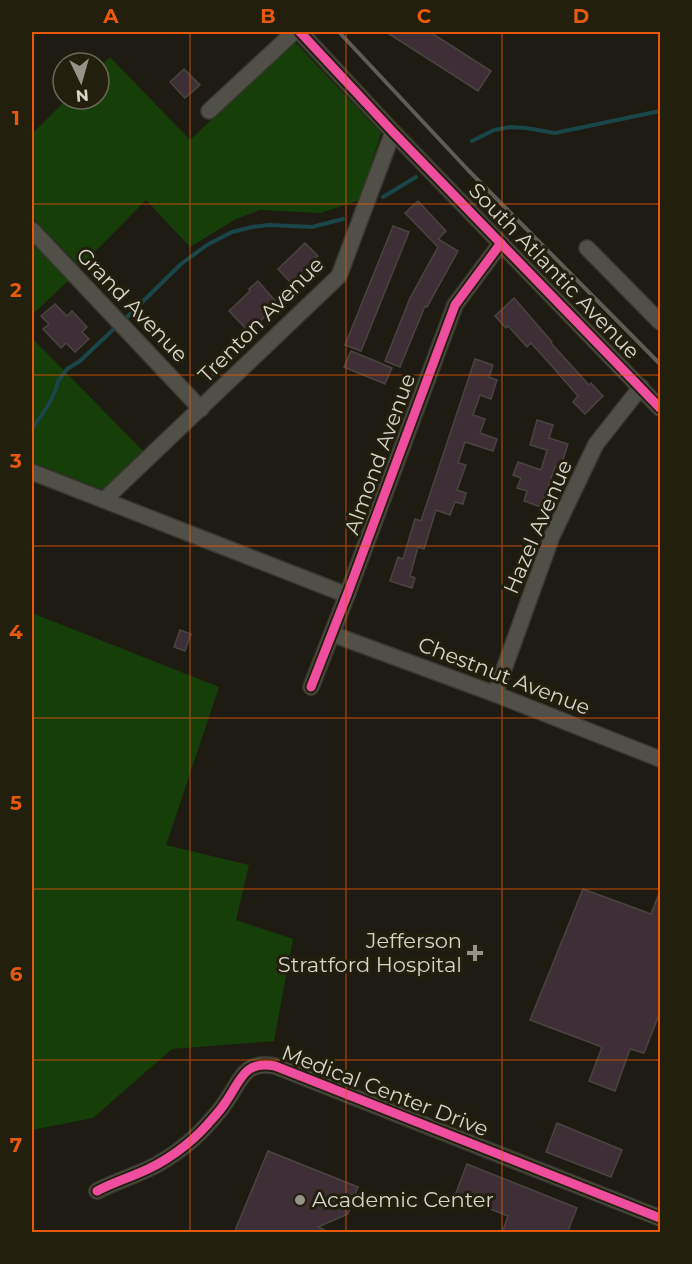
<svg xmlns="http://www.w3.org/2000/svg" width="692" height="1264" viewBox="0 0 692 1264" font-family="Montserrat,sans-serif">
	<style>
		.green { fill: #163e09 }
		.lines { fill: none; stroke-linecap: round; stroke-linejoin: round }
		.stream { stroke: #1a4549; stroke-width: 4 }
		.building { fill: #3e2f36; stroke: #494442; stroke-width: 1.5 }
		.minor-casing { stroke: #393730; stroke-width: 18 }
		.minor { stroke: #515048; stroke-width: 15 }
		.rail { stroke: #5e5d55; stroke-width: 4 }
		.cycleway-casing { stroke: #231f0d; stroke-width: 13 }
		.cycleway { stroke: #ef4d9e; stroke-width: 9 }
		.grid { fill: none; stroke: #e8590c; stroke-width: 1.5; stroke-opacity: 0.55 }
		.poi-dot { fill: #96948a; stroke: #231f0d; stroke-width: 2 }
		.labels { text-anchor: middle; stroke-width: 6; stroke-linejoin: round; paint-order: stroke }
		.street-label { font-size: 21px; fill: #d7d5ca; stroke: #231f0d }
		.poi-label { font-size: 21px; fill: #d7d5ca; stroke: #231f0d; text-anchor: end }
		.neatline { fill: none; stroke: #e8590c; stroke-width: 2 }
		.grid-label { font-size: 20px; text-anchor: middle; font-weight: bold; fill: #e8590c }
	</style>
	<rect width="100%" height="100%" fill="#1e1c12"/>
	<g class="green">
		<path d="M 294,41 L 381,133 L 360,200 L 320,213 L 260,210 L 236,219 L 190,247 L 146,200 L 80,267 L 32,217 L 32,134 L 67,99 L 99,99 L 99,68 L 110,57 L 190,140 Z"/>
		<path d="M 32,242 L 69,280 L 32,315 Z"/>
		<path d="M 32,338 L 144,452 L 103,490 L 32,462 Z"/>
		<path d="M 32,613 L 219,687 L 166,845 L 249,865 L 236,920 L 293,939 L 274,1041 L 172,1049 L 93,1118 L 32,1130 Z"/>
	</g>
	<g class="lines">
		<g class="stream">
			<path d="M 472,141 L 494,130 L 510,127 L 526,128 L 555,133 L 660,111"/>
			<path d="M 383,197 L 416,177"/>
			<path d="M 123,321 L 181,264 L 207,245 L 232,232 L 252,227 L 269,225 L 312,227 L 343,219"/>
			<path d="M 32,429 L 49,404 L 56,389 L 58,381 L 67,369 L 80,361 L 117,326"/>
		</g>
	</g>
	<g class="building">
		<path d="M 386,32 L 430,32 L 491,71 L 478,91 Z"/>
		<path d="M 184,69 L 200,85 L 185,98 L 170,82 Z"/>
		<path d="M 418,201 L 446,231 L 438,239 L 458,251 L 427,307 L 425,306 L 400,367 L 385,361 L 410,298 L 438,247 L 405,213 Z"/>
		<path d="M 393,226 L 409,232 L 361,351 L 345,345 Z"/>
		<path d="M 305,243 L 318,256 L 290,282 L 278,269 Z"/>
		<path d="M 258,281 L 278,304 L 249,332 L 229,311 L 250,291 L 249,289 Z"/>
		<path d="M 514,298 L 552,342 L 551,343 L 589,385 L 591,383 L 603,396 L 585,414 L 573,402 L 578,396 L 550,364 L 531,343 L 527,347 L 508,326 L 506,328 L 495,316 Z"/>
		<path d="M 55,304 L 67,316 L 72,311 L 87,327 L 82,332 L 89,339 L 75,352 L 66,343 L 61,348 L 43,329 L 49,324 L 41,316 Z"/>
		<path d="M 351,351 L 392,368 L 385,384 L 344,367 Z"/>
		<path d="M 475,359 L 493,365 L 489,377 L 497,380 L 491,399 L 480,395 L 473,415 L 485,419 L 480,433 L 497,439 L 493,451 L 465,442 L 458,463 L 466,465 L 457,490 L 466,493 L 463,504 L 455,502 L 450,515 L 436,510 L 424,549 L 418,547 L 410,576 L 415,578 L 412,588 L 390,581 L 398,557 L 403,559 L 415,519 L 421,521 Z"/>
		<path d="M 537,420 L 553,425 L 549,438 L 568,444 L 560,469 L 555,467 L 541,507 L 524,501 L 527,491 L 517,488 L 521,478 L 513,475 L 518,462 L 541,470 L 547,450 L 530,445 Z"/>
		<path d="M 180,630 L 191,634 L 185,651 L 174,647 Z"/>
		<path d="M 583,889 L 651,914 L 660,891 L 660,1012 L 644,1053 L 630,1049 L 615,1091 L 589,1081 L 602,1047 L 530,1020 Z"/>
		<path d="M 557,1123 L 622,1150 L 611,1177 L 546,1152 Z"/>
		<path d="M 268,1151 L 358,1187 L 348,1214 L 318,1227 L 331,1233 L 234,1233 Z"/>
		<path d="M 467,1164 L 577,1208 L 567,1233 L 502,1233 L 508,1216 L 455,1195 Z"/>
	</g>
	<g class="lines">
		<g class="minor-casing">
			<g id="minor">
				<path d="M 300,32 L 393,132 L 660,408"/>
				<path d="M 209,111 L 294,32"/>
				<path d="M 32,230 L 201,409"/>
				<path d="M 587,248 L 660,322"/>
				<path d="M 32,472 L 347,595"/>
				<path d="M 104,500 L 339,276 L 393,132"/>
				<path d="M 332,634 L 495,694 L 660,759"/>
				<path d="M 311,687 L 347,595 L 455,305 L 501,243"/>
				<path d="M 495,694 L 552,536 L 596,444 L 641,387"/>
				<path d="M 97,1191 C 110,1184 125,1179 139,1173 C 164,1163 189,1145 207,1125 C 213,1118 220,1111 225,1103 C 241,1081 243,1060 275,1066 L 660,1218"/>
			</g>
		</g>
		<use href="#minor" class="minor"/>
		<path class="rail" d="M 339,32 L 469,171 L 660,364"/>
		<g class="cycleway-casing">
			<g id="cycleway">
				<path d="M 300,32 L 393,132 L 660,408"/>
				<path d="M 311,687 L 347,595 L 455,305 L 501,243"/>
				<path d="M 97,1191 C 110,1184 125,1179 139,1173 C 164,1163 189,1145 207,1125 C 213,1118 220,1111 225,1103 C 241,1081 243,1060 275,1066 L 660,1218"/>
			</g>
		</g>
		<use href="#cycleway" class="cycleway"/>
	</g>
	<path class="grid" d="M 190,32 L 190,1232M 346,32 L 346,1232M 502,32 L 502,1232M 32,204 L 660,204M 32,375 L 660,375M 32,546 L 660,546M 32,718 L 660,718M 32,889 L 660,889M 32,1060 L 660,1060"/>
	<g class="poi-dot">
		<path d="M472 944h6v6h6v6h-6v6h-6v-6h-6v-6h6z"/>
		<circle cx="300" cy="1200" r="6"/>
	</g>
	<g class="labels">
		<g class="street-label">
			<text transform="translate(554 271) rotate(46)" y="7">South Atlantic Avenue</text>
			<text transform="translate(132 305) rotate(46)" y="7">Grand Avenue</text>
			<text transform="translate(261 320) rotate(-45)" y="7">Trenton Avenue</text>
			<text transform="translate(380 454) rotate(-70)" y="7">Almond Avenue</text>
			<text transform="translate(538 527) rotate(-67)" y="7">Hazel Avenue</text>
			<text transform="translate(504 676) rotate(21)" y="7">Chestnut Avenue</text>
			<text transform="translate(385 1091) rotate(21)" y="7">Medical Center Drive</text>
		</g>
		<g class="poi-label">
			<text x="462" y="948">Jefferson<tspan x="462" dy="24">Stratford Hospital</tspan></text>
			<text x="312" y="1207" text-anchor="start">Academic Center</text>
		</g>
	</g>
	<rect width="692" height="1264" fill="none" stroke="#231f0d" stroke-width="66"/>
	<g transform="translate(81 81) rotate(175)"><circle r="28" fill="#231f0d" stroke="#6b6859" stroke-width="1.5"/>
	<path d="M0-4.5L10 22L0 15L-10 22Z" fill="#96948a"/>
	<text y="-9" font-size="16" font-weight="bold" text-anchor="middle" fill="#d7d5ca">N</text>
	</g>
	<rect x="33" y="33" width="626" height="1198" class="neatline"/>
	<g class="grid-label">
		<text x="111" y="23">A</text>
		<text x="268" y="23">B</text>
		<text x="424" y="23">C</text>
		<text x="581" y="23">D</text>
		<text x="16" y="125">1</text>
		<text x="16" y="297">2</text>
		<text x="16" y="468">3</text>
		<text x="16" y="639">4</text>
		<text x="16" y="810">5</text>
		<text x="16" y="981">6</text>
		<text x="16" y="1152">7</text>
	</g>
</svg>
